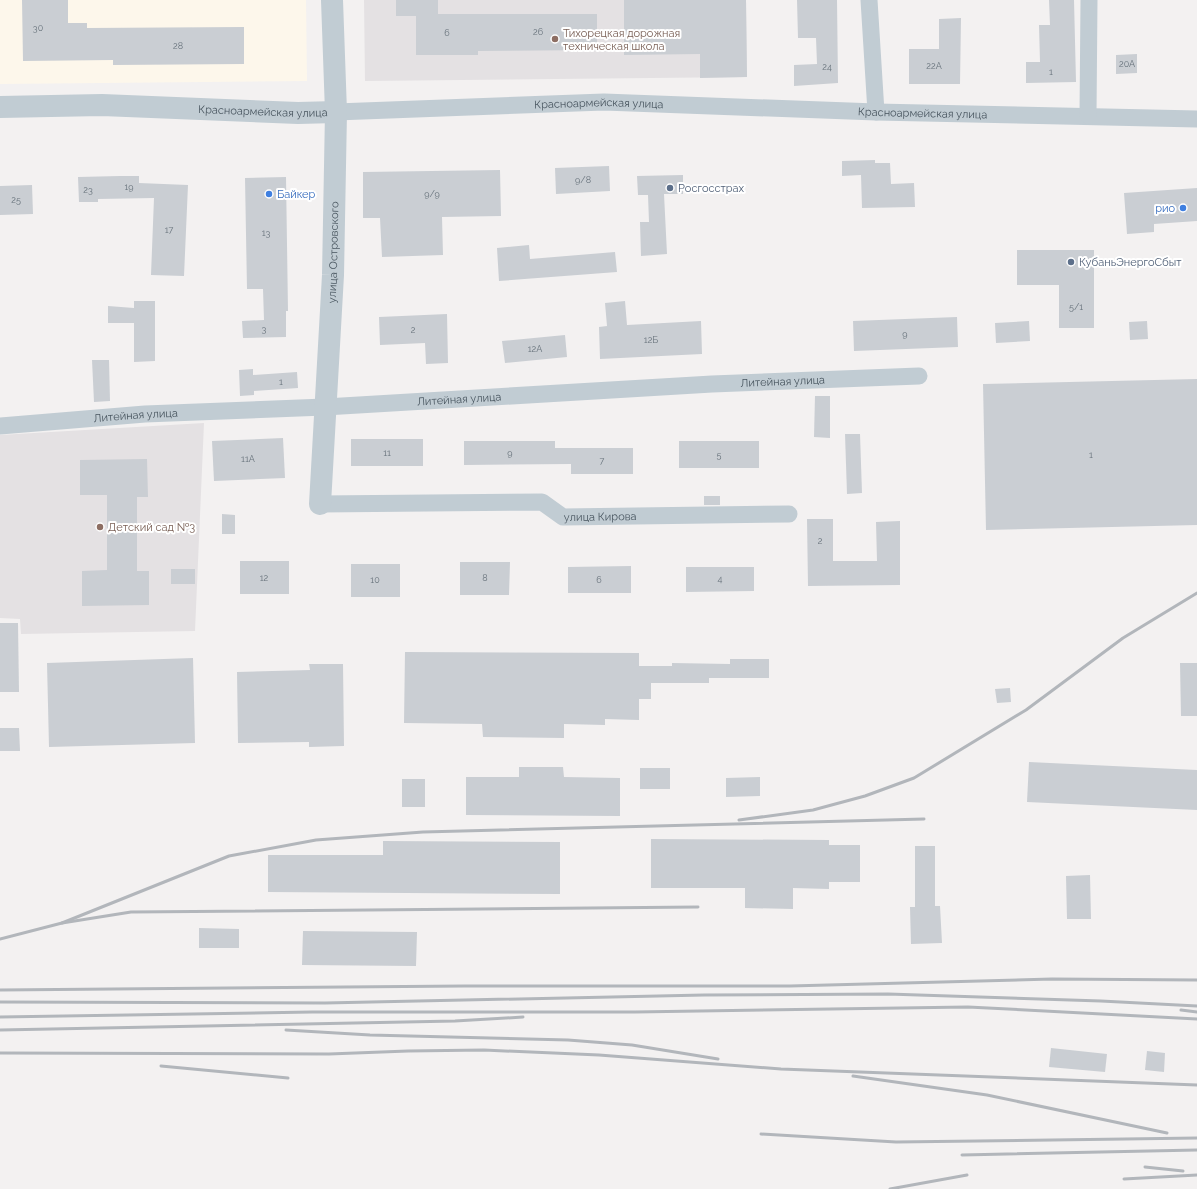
<svg xmlns="http://www.w3.org/2000/svg" width="1197" height="1189" viewBox="0 0 1197 1189" font-family="Raleway,sans-serif">
	<style>
		.commercial { fill: #fdf7eb }
		.education { fill: #e4e1e3 }
		.building { fill: #caced3 }
		.lines { fill: none; stroke-linecap: round; stroke-linejoin: round }
		.minor { stroke: #c1ccd3; stroke-width: 17 }
		.tertiary { stroke: #c1ccd3; stroke-width: 22 }
		.rail { stroke: #b2b6bb; stroke-width: 3 }
		.education-dot { fill: #8d6e63; stroke: #fff; stroke-width: 1.5 }
		.service-dot { fill: #5c6f8a; stroke: #fff; stroke-width: 1.5 }
		.shop-dot { fill: #3f7fe0; stroke: #fff; stroke-width: 1.5 }
		.labels { text-anchor: middle; stroke-width: 4; stroke-linejoin: round; paint-order: stroke }
		.number-label { font-size: 9px; fill: #68737c }
		.education-label { font-size: 11px; fill: #785e54; stroke: #fff; text-anchor: start }
		.street-label { font-size: 11px; fill: #48555f; stroke: #fff }
		.service-label { font-size: 11px; fill: #4e5e75; stroke: #fff; text-anchor: start }
		.shop-label { font-size: 11px; fill: #366cbe; stroke: #fff; text-anchor: start }
	</style>
	<rect width="100%" height="100%" fill="#f3f1f1"/>
	<path class="commercial" d="M 0,0 L 306,0 L 307,81 L 0,84 Z"/>
	<g class="education">
		<path d="M 364,0 L 746,0 L 747,77 L 365,81 Z"/>
		<path d="M 204,423 L 195,631 L 21,634 L 20,619 L 0,618 L 0,435 Z"/>
	</g>
	<g class="building">
		<path d="M 22,0 L 68,0 L 68,23 L 87,23 L 87,28 L 244,27 L 244,64 L 113,65 L 113,60 L 23,61 Z"/>
		<path d="M 396,0 L 438,0 L 438,14 L 597,14 L 597,50 L 478,51 L 478,55 L 416,55 L 416,16 L 396,16 Z"/>
		<path d="M 624,0 L 746,0 L 747,77 L 700,78 L 700,54 L 624,55 Z"/>
		<path d="M 797,0 L 837,0 L 838,83 L 794,86 L 794,65 L 817,64 L 816,38 L 798,38 Z"/>
		<path d="M 1049,0 L 1074,0 L 1076,82 L 1026,83 L 1026,62 L 1040,62 L 1039,25 L 1050,25 Z"/>
		<path d="M 961,18 L 960,84 L 909,84 L 909,49 L 939,49 L 939,19 Z"/>
		<path d="M 1137,54 L 1137,73 L 1116,74 L 1116,55 Z"/>
		<path d="M 875,160 L 875,163 L 890,163 L 891,184 L 914,183 L 915,207 L 862,208 L 861,175 L 842,176 L 842,161 Z"/>
		<path d="M 609,166 L 610,191 L 556,194 L 555,168 Z"/>
		<path d="M 500,170 L 501,216 L 442,217 L 443,255 L 382,257 L 380,218 L 363,218 L 363,172 Z"/>
		<path d="M 683,175 L 683,194 L 664,194 L 667,254 L 641,256 L 640,222 L 649,222 L 648,195 L 638,195 L 637,176 Z"/>
		<path d="M 120,176 L 139,176 L 139,183 L 188,185 L 184,276 L 151,275 L 154,198 L 98,199 L 98,202 L 79,202 L 78,177 Z"/>
		<path d="M 286,177 L 288,311 L 286,311 L 286,337 L 243,338 L 242,321 L 264,320 L 263,289 L 247,289 L 245,178 Z"/>
		<path d="M 32,185 L 33,214 L 0,215 L 0,186 Z"/>
		<path d="M 1197,188 L 1197,221 L 1154,224 L 1154,232 L 1127,234 L 1124,193 Z"/>
		<path d="M 529,245 L 530,259 L 615,252 L 617,272 L 499,281 L 497,248 Z"/>
		<path d="M 1017,250 L 1094,250 L 1094,328 L 1059,328 L 1059,285 L 1017,285 Z"/>
		<path d="M 134,301 L 155,301 L 155,361 L 134,362 L 134,323 L 108,323 L 108,306 L 134,308 Z"/>
		<path d="M 625,301 L 627,325 L 701,321 L 702,354 L 600,359 L 599,327 L 607,326 L 605,303 Z"/>
		<path d="M 447,314 L 448,363 L 426,364 L 425,343 L 380,345 L 379,317 Z"/>
		<path d="M 957,317 L 958,347 L 854,351 L 853,321 Z"/>
		<path d="M 1029,321 L 1030,341 L 996,343 L 995,323 Z"/>
		<path d="M 1147,321 L 1148,339 L 1130,340 L 1129,322 Z"/>
		<path d="M 565,335 L 567,357 L 505,363 L 502,341 Z"/>
		<path d="M 92,360 L 109,360 L 110,401 L 94,402 Z"/>
		<path d="M 253,369 L 253,375 L 297,372 L 298,388 L 254,391 L 254,395 L 240,396 L 239,370 Z"/>
		<path d="M 1197,379 L 1197,525 L 986,530 L 983,384 Z"/>
		<path d="M 815,396 L 830,396 L 830,438 L 814,437 Z"/>
		<path d="M 845,434 L 860,434 L 862,493 L 847,494 Z"/>
		<path d="M 283,438 L 285,478 L 214,481 L 212,441 Z"/>
		<rect x="351" y="439" width="72" height="27"/>
		<path d="M 464,441 L 555,441 L 555,448 L 633,448 L 633,474 L 571,474 L 571,464 L 464,465 Z"/>
		<rect x="679" y="441" width="80" height="27"/>
		<path d="M 147,459 L 148,497 L 137,497 L 137,571 L 149,571 L 149,605 L 82,606 L 82,571 L 107,570 L 107,495 L 80,495 L 80,460 Z"/>
		<rect x="704" y="496" width="16" height="9"/>
		<path d="M 222,514 L 235,515 L 235,534 L 222,534 Z"/>
		<path d="M 807,519 L 833,519 L 833,561 L 877,561 L 876,522 L 900,521 L 900,585 L 808,586 Z"/>
		<rect x="240" y="561" width="49" height="33"/>
		<path d="M 460,562 L 510,562 L 509,595 L 460,595 Z"/>
		<rect x="351" y="564" width="49" height="33"/>
		<path d="M 631,566 L 631,593 L 568,593 L 568,567 Z"/>
		<path d="M 686,567 L 754,567 L 754,591 L 686,592 Z"/>
		<rect x="171" y="569" width="24" height="15"/>
		<path d="M 0,623 L 18,623 L 19,692 L 0,692 Z"/>
		<path d="M 405,652 L 639,653 L 639,666 L 672,666 L 672,663 L 730,664 L 730,659 L 769,659 L 769,678 L 709,678 L 709,683 L 651,683 L 651,699 L 639,699 L 639,720 L 605,719 L 605,725 L 564,724 L 564,738 L 483,737 L 482,724 L 404,723 Z"/>
		<path d="M 193,658 L 195,743 L 49,747 L 47,663 Z"/>
		<path d="M 1180,663 L 1197,663 L 1197,716 L 1181,716 Z"/>
		<path d="M 309,664 L 343,664 L 344,746 L 309,747 L 309,742 L 238,743 L 237,672 L 310,670 Z"/>
		<path d="M 1010,688 L 1011,702 L 997,703 L 995,689 Z"/>
		<path d="M 0,728 L 19,728 L 20,751 L 0,751 Z"/>
		<path d="M 1029,762 L 1197,770 L 1197,810 L 1027,802 Z"/>
		<path d="M 519,767 L 563,767 L 564,777 L 620,778 L 620,816 L 466,815 L 466,777 L 519,777 Z"/>
		<rect x="640" y="768" width="30" height="21"/>
		<path d="M 760,777 L 760,796 L 726,797 L 726,778 Z"/>
		<rect x="402" y="779" width="23" height="28"/>
		<path d="M 651,839 L 829,840 L 829,845 L 860,845 L 860,882 L 829,882 L 829,889 L 793,888 L 793,909 L 745,908 L 745,888 L 651,888 Z"/>
		<path d="M 383,841 L 560,842 L 560,894 L 268,892 L 268,855 L 383,855 Z"/>
		<path d="M 915,846 L 935,846 L 935,906 L 940,906 L 942,943 L 911,944 L 910,907 L 915,907 Z"/>
		<path d="M 1090,875 L 1091,919 L 1067,919 L 1066,876 Z"/>
		<path d="M 199,928 L 239,929 L 239,948 L 199,948 Z"/>
		<path d="M 303,931 L 417,932 L 416,966 L 302,965 Z"/>
		<path d="M 1051,1048 L 1107,1054 L 1105,1072 L 1049,1067 Z"/>
		<path d="M 1147,1051 L 1165,1053 L 1164,1072 L 1145,1070 Z"/>
	</g>
	<g class="lines">
		<g class="minor">
			<path d="M 869,0 L 876,112"/>
			<path id="s1" d="M 336,112 L 604,102 L 876,112 L 1197,119"/>
			<path d="M 1088,115 L 1089,0"/>
			<path id="s2" d="M 0,426 L 145,414 L 325,407 L 712,384 L 919,376"/>
			<path id="s3" d="M 320,504 L 542,502 L 563,517 L 789,514"/>
		</g>
		<g class="tertiary">
			<path id="s4" d="M 0,107 L 102,105 L 298,113 L 336,112"/>
			<path id="s5" d="M 320,504 L 333,275 L 336,112 L 332,0"/>
		</g>
		<g class="rail">
			<path d="M 739,820 L 813,810 L 865,796 L 914,778 L 1026,710 L 1123,638 L 1197,593"/>
			<path d="M 62,923 L 229,856 L 316,840 L 423,832 L 924,819"/>
			<path d="M 0,939 L 62,923 L 131,912 L 698,907"/>
			<path d="M 0,990 L 464,986 L 790,986 L 1052,979 L 1197,980"/>
			<path d="M 0,1002 L 325,1003 L 704,995 L 888,994 L 1101,1001 L 1197,1006"/>
			<path d="M 1181,1010 L 1197,1012"/>
			<path d="M 0,1017 L 312,1012 L 635,1012 L 968,1007 L 1197,1019"/>
			<path d="M 0,1030 L 455,1021 L 523,1017"/>
			<path d="M 286,1030 L 370,1035 L 568,1040 L 632,1045 L 718,1059"/>
			<path d="M 0,1053 L 329,1054 L 408,1051 L 484,1050 L 599,1055 L 781,1069 L 1197,1085"/>
			<path d="M 161,1066 L 288,1078"/>
			<path d="M 853,1076 L 987,1095 L 1167,1133"/>
			<path d="M 761,1134 L 896,1142 L 1197,1138"/>
			<path d="M 962,1155 L 1197,1150"/>
			<path d="M 1145,1167 L 1183,1171"/>
			<path d="M 1124,1179 L 1197,1175"/>
			<path d="M 890,1189 L 967,1175"/>
		</g>
	</g>
	<g class="education-dot">
		<circle cx="555" cy="39" r="4"/>
		<circle cx="100" cy="527" r="4"/>
	</g>
	<g class="service-dot">
		<circle cx="670" cy="188" r="4"/>
		<circle cx="1071" cy="262" r="4"/>
	</g>
	<g class="shop-dot">
		<circle cx="269" cy="194" r="4"/>
		<circle cx="1183" cy="208" r="4"/>
	</g>
	<g class="labels">
		<g class="number-label">
			<text x="38" y="31">30</text>
			<text x="538" y="35">26</text>
			<text x="447" y="36">6</text>
			<text x="178" y="49">28</text>
			<text x="1127" y="67">20А</text>
			<text x="934" y="69">22А</text>
			<text x="827" y="70">24</text>
			<text x="1051" y="75">1</text>
			<text x="583" y="183">9/8</text>
			<text x="129" y="190">19</text>
			<text x="88" y="193">23</text>
			<text x="432" y="197">9/9</text>
			<text x="16" y="203">25</text>
			<text x="169" y="233">17</text>
			<text x="266" y="236">13</text>
			<text x="1076" y="310">5/1</text>
			<text x="264" y="332">3</text>
			<text x="413" y="333">2</text>
			<text x="905" y="337">9</text>
			<text x="651" y="343">12Б</text>
			<text x="535" y="352">12А</text>
			<text x="281" y="385">1</text>
			<text x="387" y="456">11</text>
			<text x="510" y="456">9</text>
			<text x="719" y="458">5</text>
			<text x="1091" y="458">1</text>
			<text x="248" y="462">11А</text>
			<text x="602" y="464">7</text>
			<text x="820" y="544">2</text>
			<text x="264" y="581">12</text>
			<text x="485" y="581">8</text>
			<text x="720" y="582">4</text>
			<text x="375" y="583">10</text>
			<text x="599" y="583">6</text>
		</g>
		<g class="education-label">
			<text x="563" y="37">Тихорецкая дорожная<tspan x="563" dy="13">техническая школа</tspan></text>
			<text x="108" y="531">Детский сад №3</text>
		</g>
		<g class="street-label">
			<text dy="4" stroke="none"><textPath href="#s1" startOffset="263">Красноармейская улица</textPath></text>
			<text dy="4" stroke="none"><textPath href="#s4" startOffset="263">Красноармейская улица</textPath></text>
			<text dy="4" stroke="none"><textPath href="#s1" startOffset="587">Красноармейская улица</textPath></text>
			<text dy="4" stroke="none"><textPath href="#s5" startOffset="252">улица Островского</textPath></text>
			<text dy="4" stroke="none"><textPath href="#s2" startOffset="784">Литейная улица</textPath></text>
			<text dy="4" stroke="none"><textPath href="#s2" startOffset="460">Литейная улица</textPath></text>
			<text dy="4" stroke="none"><textPath href="#s2" startOffset="136">Литейная улица</textPath></text>
			<text dy="4" stroke="none"><textPath href="#s3" startOffset="285">улица Кирова</textPath></text>
		</g>
		<g class="service-label">
			<text x="678" y="192">Росгосстрах</text>
			<text x="1079" y="266">КубаньЭнергоСбыт</text>
		</g>
		<g class="shop-label">
			<text x="277" y="198">Байкер</text>
			<text x="1175" y="212" text-anchor="end">рио</text>
		</g>
	</g>
</svg>
